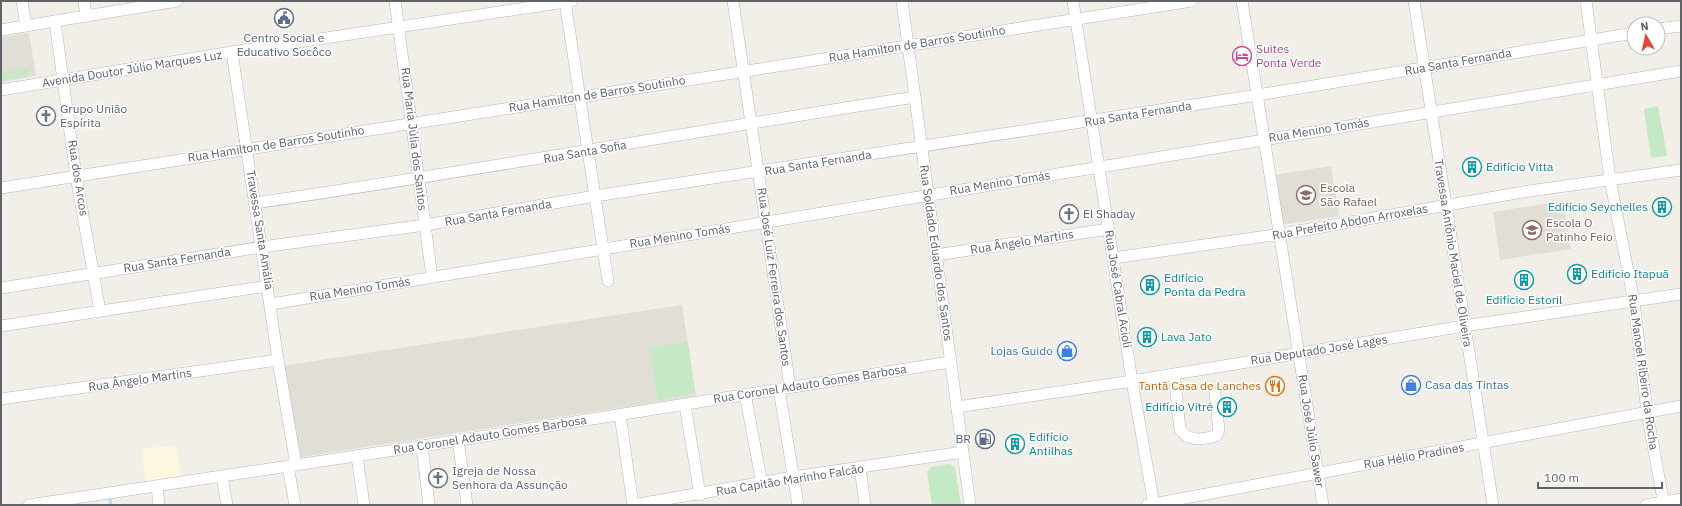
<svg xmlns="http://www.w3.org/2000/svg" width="1682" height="506" viewBox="0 0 1682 506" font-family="'IBM Plex Sans',sans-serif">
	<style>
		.commercial { fill: #fef7e0 }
		.education { fill: #e1ded6 }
		.green { fill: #c5e8c5 }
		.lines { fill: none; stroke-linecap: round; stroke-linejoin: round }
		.stream { stroke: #aadaff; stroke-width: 2.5 }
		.minor-casing { stroke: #b5b8bc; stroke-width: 12 }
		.minor { stroke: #fff; stroke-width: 11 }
		.labels { text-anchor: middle; stroke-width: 3; stroke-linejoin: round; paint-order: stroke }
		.service-label { font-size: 12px; fill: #4e5e75; stroke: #fff }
		.street-label { font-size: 12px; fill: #5f6368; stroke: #fff }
		.hotel-label { font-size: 12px; fill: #b23c85; stroke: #fff; text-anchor: start }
		.worship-label { font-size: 12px; fill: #5b616d; stroke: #fff; text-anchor: start }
		.culture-label { font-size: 12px; fill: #0d838f; stroke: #fff; text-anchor: start }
		.education-label { font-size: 12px; fill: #785e54; stroke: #fff; text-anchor: start }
		.shop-label { font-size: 12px; fill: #366cbe; stroke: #fff; text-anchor: end }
		.food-label { font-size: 12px; fill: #c56008; stroke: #fff; text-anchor: end }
	</style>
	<rect width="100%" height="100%" fill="#f1efe8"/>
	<path class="commercial" d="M 176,445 L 181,477 L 146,482 L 141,449 Z"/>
	<g class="education">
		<path d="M 29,33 L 36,76 L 1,82 L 1,37 Z"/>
		<path d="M 1331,166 L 1339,216 L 1282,225 L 1274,175 Z"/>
		<path d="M 1563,201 L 1571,249 L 1500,260 L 1493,212 Z"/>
		<path d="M 682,305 L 696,396 L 295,458 L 281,366 Z"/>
	</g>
	<g class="green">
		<path d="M 28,68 L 29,76 L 1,80 L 1,73 Z"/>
		<path d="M 1658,106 L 1667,156 L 1651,158 L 1644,109 Z"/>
		<path d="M 688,342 L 695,393 L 658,400 L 649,348 Z"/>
		<path d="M 950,464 L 955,468 L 961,505 L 932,505 L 927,473 L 931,467 Z"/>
	</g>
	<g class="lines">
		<path class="stream" d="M 110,500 L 111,505"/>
		<g class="minor-casing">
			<g id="minor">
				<path d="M 22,1 L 26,26"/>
				<path d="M 84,1 L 86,16"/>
				<path d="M 395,1 L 432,277"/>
				<path d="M 565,1 L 608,281"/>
				<path d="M 733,1 L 790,387"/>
				<path d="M 902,1 L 970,505"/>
				<path d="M 1073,1 L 1132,381 L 1154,505"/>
				<path d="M 1242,1 L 1323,505"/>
				<path d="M 1414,1 L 1493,505"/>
				<path d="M 1586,1 L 1610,179 L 1634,302 L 1647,412 L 1664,505"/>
				<path d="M 55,21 L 76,176 L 100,311"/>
				<path d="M 1658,29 L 1681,26"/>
				<path d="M 1,30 L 177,1"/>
				<path d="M 232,52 L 278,360 L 296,465"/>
				<path d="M 1,90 L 232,52 L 572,1"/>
				<path d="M 1,188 L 1192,1"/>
				<path d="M 255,203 C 475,171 695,131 915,97"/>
				<path d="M 936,255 L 1109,229"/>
				<path d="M 1113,258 L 1281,234 L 1529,191 L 1681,170"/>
				<path d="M 1,288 L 262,247 L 425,225 L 595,196 L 1258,95 L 1634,33"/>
				<path d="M 271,304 L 1681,71"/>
				<path d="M 1,326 L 268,286"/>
				<path d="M 1174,374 L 1180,429 C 1189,443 1203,439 1216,436 L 1219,430 L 1215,394"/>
				<path d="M 779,389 L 798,505"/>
				<path d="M 745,394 L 762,484"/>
				<path d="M 1,399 L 278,360"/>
				<path d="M 685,405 L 700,495"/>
				<path d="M 957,407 L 1132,381 L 1464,326 L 1681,294"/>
				<path d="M 620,415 L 633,505"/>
				<path d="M 458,440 L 467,505"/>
				<path d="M 422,446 L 429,505"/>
				<path d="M 357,456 L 364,505"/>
				<path d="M 288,466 L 295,505"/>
				<path d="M 860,468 L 865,505"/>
				<path d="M 222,477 L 227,505"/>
				<path d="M 157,487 L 159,505"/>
				<path d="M 29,505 L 422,446 L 950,362"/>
				<path d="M 633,505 L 793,477 L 963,452"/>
				<path d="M 1147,505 L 1681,406"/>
				<path d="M 1646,505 L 1681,499"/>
			</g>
		</g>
		<use href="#minor" class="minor"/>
	</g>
	<defs>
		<g id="civic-ring" transform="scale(1)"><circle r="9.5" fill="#fff" stroke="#5c6f8a" stroke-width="1.5"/><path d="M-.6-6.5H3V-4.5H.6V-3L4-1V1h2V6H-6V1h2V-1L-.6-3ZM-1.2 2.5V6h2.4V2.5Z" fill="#5c6f8a"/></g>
		<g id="hotel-ring" transform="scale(1)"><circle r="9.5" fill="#fff" stroke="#d1479c" stroke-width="1.5"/><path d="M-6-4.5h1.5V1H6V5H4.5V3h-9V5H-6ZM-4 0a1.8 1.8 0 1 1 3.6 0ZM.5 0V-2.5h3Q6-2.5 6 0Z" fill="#d1479c"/></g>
		<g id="church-ring" transform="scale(1)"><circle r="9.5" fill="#fff" stroke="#6b7280" stroke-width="1.5"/><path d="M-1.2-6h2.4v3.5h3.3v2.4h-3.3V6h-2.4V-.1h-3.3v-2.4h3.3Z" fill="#6b7280"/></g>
		<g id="building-ring" transform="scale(1)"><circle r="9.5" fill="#fff" stroke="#0f9aa8" stroke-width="1.5"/><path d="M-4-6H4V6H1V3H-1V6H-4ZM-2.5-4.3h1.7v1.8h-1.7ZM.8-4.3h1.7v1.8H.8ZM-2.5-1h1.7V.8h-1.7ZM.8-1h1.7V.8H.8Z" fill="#0f9aa8"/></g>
		<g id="school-ring" transform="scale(1)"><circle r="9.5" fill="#fff" stroke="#8d6e63" stroke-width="1.5"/><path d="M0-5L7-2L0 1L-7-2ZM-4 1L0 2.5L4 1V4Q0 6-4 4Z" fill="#8d6e63"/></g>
		<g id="shop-ring" transform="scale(1)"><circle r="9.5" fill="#fff" stroke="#3f7fe0" stroke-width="1.5"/><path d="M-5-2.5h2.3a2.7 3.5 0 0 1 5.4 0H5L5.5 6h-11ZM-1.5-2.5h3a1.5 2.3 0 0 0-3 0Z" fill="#3f7fe0"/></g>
		<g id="restaurant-ring" transform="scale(1)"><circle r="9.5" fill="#fff" stroke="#e8710a" stroke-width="1.5"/><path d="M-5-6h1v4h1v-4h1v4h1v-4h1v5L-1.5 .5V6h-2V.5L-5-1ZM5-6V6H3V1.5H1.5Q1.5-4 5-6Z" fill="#e8710a"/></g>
		<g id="fuel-ring" transform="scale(1)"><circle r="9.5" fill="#fff" stroke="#5c6f8a" stroke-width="1.5"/><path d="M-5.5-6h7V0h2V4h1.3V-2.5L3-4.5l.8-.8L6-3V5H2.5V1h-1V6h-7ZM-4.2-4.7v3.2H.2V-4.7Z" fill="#5c6f8a"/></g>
	</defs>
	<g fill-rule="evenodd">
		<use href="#civic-ring" x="284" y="18"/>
		<use href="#hotel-ring" x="1242" y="56"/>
		<use href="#church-ring" x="46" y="116"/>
		<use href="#building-ring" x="1472" y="167"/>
		<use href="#school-ring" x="1306" y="195"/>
		<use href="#building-ring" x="1662" y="207"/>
		<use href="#church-ring" x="1069" y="214"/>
		<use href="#school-ring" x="1532" y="230"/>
		<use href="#building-ring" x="1577" y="274"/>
		<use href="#building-ring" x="1524" y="280"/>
		<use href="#building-ring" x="1150" y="285"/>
		<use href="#building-ring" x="1147" y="337"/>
		<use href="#shop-ring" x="1067" y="351"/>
		<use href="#shop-ring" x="1411" y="385"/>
		<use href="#restaurant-ring" x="1275" y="386"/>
		<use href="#building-ring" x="1227" y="407"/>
		<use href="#fuel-ring" x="985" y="439"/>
		<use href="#building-ring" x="1015" y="444"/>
		<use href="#church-ring" x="438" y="478"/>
	</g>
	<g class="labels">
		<g class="service-label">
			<text x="284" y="42">Centro Social e<tspan x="284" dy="14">Educativo Socôco</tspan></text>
			<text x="971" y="443" text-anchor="end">BR</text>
		</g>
		<g class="street-label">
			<text transform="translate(917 44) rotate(-9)" y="4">Rua Hamilton de Barros Soutinho</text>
			<text transform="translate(1458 62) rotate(-10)" y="4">Rua Santa Fernanda</text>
			<text transform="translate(132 69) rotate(-9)" y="4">Avenida Doutor Júlio Marques Luz</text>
			<text transform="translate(597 94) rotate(-9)" y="4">Rua Hamilton de Barros Soutinho</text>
			<text transform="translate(1138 114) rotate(-9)" y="4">Rua Santa Fernanda</text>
			<text transform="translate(1319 130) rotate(-9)" y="4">Rua Menino Tomás</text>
			<text transform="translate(414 139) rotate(83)" y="4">Rua Maria Júlia dos Santos</text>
			<text transform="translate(276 144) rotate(-9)" y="4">Rua Hamilton de Barros Soutinho</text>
			<text transform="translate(585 152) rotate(-10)" y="4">Rua Santa Sofia</text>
			<text transform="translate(818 163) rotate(-9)" y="4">Rua Santa Fernanda</text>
			<text transform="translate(78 178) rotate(81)" y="4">Rua dos Arcos</text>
			<text transform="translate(1000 183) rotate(-9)" y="4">Rua Menino Tomás</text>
			<text transform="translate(498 213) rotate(-10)" y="4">Rua Santa Fernanda</text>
			<text transform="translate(1350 222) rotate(-10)" y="4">Rua Prefeito Abdon Arroxelas</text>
			<text transform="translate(260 230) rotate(81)" y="4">Travessa Santa Amália</text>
			<text transform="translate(680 236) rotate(-9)" y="4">Rua Menino Tomás</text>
			<text transform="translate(1022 242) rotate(-9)" y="4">Rua Ângelo Martins</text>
			<text transform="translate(936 253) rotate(82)" y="4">Rua Soldado Eduardo dos Santos</text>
			<text transform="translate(1453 253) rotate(81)" y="4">Travessa Antônio Maciel de Oliveira</text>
			<text transform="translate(177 260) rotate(-9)" y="4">Rua Santa Fernanda</text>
			<text transform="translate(774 277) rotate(82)" y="4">Rua José Luiz Ferreira dos Santos</text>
			<text transform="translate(360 289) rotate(-9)" y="4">Rua Menino Tomás</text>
			<text transform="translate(1118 289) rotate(81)" y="4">Rua José Cabral Acioli</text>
			<text transform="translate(1319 350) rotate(-9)" y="4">Rua Deputado José Lages</text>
			<text transform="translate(1643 372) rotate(82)" y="4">Rua Manoel Ribeiro da Rocha</text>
			<text transform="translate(140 380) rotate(-8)" y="4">Rua Ângelo Martins</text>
			<text transform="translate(810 384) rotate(-9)" y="4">Rua Coronel Adauto Gomes Barbosa</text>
			<text transform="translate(1311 431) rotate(81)" y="4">Rua José Júlio Sawer</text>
			<text transform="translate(490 435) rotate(-9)" y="4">Rua Coronel Adauto Gomes Barbosa</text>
			<text transform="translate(1414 456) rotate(-10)" y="4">Rua Hélio Pradines</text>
			<text transform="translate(790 480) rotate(-9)" y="4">Rua Capitão Marinho Falcão</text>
		</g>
		<g class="hotel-label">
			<text x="1256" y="53">Suites<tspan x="1256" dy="14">Ponta Verde</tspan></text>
		</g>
		<g class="worship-label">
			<text x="60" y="113">Grupo União<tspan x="60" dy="14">Espírita</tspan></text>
			<text x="1083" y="218">El Shaday</text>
			<text x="452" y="475">Igreja de Nossa<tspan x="452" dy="14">Senhora da Assunção</tspan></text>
		</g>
		<g class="culture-label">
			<text x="1486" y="171">Edifício Vitta</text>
			<text x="1648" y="211" text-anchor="end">Edifício Seychelles</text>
			<text x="1591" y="278">Edifício Itapuã</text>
			<text x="1164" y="282">Edifício<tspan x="1164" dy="14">Ponta da Pedra</tspan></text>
			<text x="1524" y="304" text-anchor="middle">Edifício Estoril</text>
			<text x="1161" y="341">Lava Jato</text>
			<text x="1213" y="411" text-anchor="end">Edifício Vitré</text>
			<text x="1029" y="441">Edifício<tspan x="1029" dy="14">Antilhas</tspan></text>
		</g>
		<g class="education-label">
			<text x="1320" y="192">Escola<tspan x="1320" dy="14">São Rafael</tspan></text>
			<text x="1546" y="227">Escola O<tspan x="1546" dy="14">Patinho Feio</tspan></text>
		</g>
		<g class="shop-label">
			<text x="1053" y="355">Lojas Guido</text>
			<text x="1425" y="389" text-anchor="start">Casa das Tintas</text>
		</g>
		<g class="food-label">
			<text x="1261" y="390">Tantã Casa de Lanches</text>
		</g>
	</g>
	<rect width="1682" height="506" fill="none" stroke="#5f6368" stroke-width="4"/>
	<g transform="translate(1646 36) rotate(351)"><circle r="19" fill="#ffffff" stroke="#bfc1c3"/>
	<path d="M0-3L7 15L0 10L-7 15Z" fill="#ea4335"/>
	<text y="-6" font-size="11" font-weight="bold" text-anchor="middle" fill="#5f6368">N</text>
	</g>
	<path d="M1538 482v6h124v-6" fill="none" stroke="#5f6368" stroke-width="2"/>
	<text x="1544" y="482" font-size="12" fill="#5f6368" stroke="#ffffff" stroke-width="3" paint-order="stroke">100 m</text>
</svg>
